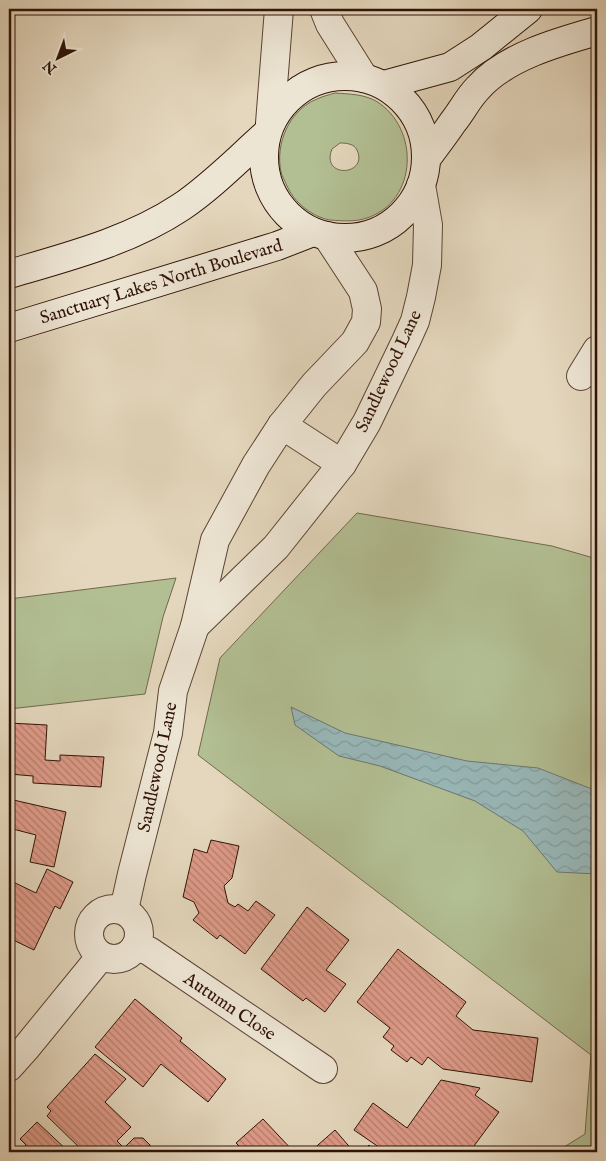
<svg xmlns="http://www.w3.org/2000/svg" width="606" height="1161" viewBox="0 0 606 1161" font-family="'IM FELL English',serif">
	<style>
		.green { fill: #b2bf93; stroke: #71694c; fill-rule: evenodd }
		.water { fill: url(#water-waves); stroke: #6e7671 }
		.building { fill: url(#building-back-hatch); stroke: #301306 }
		.lines { fill: none; stroke-linecap: round; stroke-linejoin: round }
		.street-casing { stroke: #5d4434; stroke-width: 30 }
		.secondary-casing { stroke: #301306; stroke-width: 30 }
		.street { stroke: #ede5d4; stroke-width: 28 }
		.secondary { stroke: #ede5d4; stroke-width: 28 }
		.labels { text-anchor: middle; stroke-width: 4.5; stroke-linejoin: round; paint-order: stroke }
		.street-label { font-size: 18px; fill: #301306; stroke: #ede5d4 }
	</style>
	<defs>
		<pattern id="water-waves" width="16" height="10" patternUnits="userSpaceOnUse" patternTransform="scale(1.25)"><rect width="16" height="10" fill="#98b8b9"/><path d="M0 5q4-4 8 0t8 0" fill="none" stroke="#839d9e"/></pattern>
		<pattern id="building-back-hatch" width="6" height="6" patternUnits="userSpaceOnUse" patternTransform="scale(1.25)"><rect width="6" height="6" fill="#df9b89"/><path d="M-1 5l2 2M0 0l6 6M5-1l2 2" fill="none" stroke="#b57d6e"/></pattern>
	</defs>
	<rect width="100%" height="100%" fill="#e4d7bd"/>
	<filter id="stains"><feTurbulence type="fractalNoise" baseFrequency=".004" numOctaves="4"/><feColorMatrix values="0 0 0 0 .2 0 0 0 0 .09 0 0 0 0 .02 0 0 0 .5 -.17"/></filter>
	<radialGradient id="worn" r=".72"><stop offset=".6" stop-color="#630" stop-opacity="0"/><stop offset="1" stop-color="#630" stop-opacity=".3"/></radialGradient>
	<g class="green">
		<path d="M 335,93 C 349,94 363,94 376,101 C 420,128 418,201 367,218 C 355,222 342,221 330,220 C 312,217 294,202 287,186 C 285,181 282,176 281,172 C 275,144 289,110 317,99 C 323,96 329,95 335,93 ZM 340,143 C 347,143 354,144 357,150 C 369,176 320,179 332,149 Z"/>
		<path d="M 357,513 L 552,546 L 597,559 L 597,1152 L 556,1152 L 585,1134 L 591,1055 L 198,755 L 220,658 Z"/>
		<path d="M 176,578 L 163,617 L 145,694 L 9,709 L 9,599 Z"/>
	</g>
	<path class="water" d="M 291,707 L 345,733 L 467,761 L 538,768 L 597,791 L 597,874 L 557,872 L 523,831 L 475,801 L 380,766 L 339,756 L 295,725 Z"/>
	<g class="building">
		<path d="M 9,723 L 47,725 L 45,760 L 60,761 L 60,755 L 104,757 L 101,787 L 33,783 L 33,776 L 9,774 Z"/>
		<path d="M 9,799 L 66,812 L 54,867 L 30,862 L 36,835 L 9,828 Z"/>
		<path d="M 211,840 L 239,846 L 232,878 L 224,886 L 228,903 L 235,907 L 238,904 L 248,911 L 256,901 L 275,915 L 245,954 L 220,935 L 217,939 L 193,920 L 199,913 L 194,902 L 183,897 L 194,849 L 207,853 Z"/>
		<path d="M 47,869 L 73,882 L 60,909 L 55,906 L 34,950 L 9,938 L 9,880 L 36,893 Z"/>
		<path d="M 307,907 L 349,940 L 326,970 L 346,984 L 325,1012 L 306,998 L 303,1001 L 261,969 Z"/>
		<path d="M 398,949 L 466,1002 L 456,1016 L 473,1030 L 538,1038 L 532,1082 L 443,1069 L 428,1057 L 422,1065 L 411,1057 L 407,1062 L 391,1050 L 394,1046 L 383,1037 L 390,1028 L 357,1002 Z"/>
		<path d="M 135,999 L 182,1038 L 180,1041 L 226,1079 L 208,1102 L 161,1064 L 143,1087 L 95,1047 Z"/>
		<path d="M 95,1054 L 126,1079 L 105,1102 L 131,1127 L 117,1141 L 124,1148 L 134,1138 L 143,1138 L 150,1145 L 150,1152 L 84,1152 L 47,1116 L 51,1111 L 47,1107 Z"/>
		<path d="M 441,1080 L 480,1088 L 475,1095 L 499,1112 L 474,1146 L 484,1152 L 395,1152 L 392,1150 L 390,1152 L 386,1152 L 354,1130 L 373,1103 L 407,1128 Z"/>
		<path d="M 263,1119 L 294,1152 L 245,1152 L 236,1143 Z"/>
		<path d="M 37,1122 L 69,1152 L 20,1152 L 26,1145 L 20,1139 Z"/>
		<path d="M 335,1130 L 354,1152 L 310,1152 Z"/>
		<path d="M 369,1145 L 375,1152 L 362,1152 Z"/>
	</g>
	<g class="lines">
		<g class="street-casing">
			<g id="street">
				<path d="M 324,9 L 330,24 L 364,78"/>
				<path d="M 270,123 L 279,9"/>
				<path d="M 581,376 L 597,350"/>
				<path d="M 282,425 L 342,464"/>
				<path d="M 195,626 L 276,547 L 342,464 L 367,422 L 406,341 L 415,321 L 421,297 L 427,265 L 428,225 L 421,185"/>
				<circle cx="114" cy="934" r="25"/>
				<path d="M 124,910 L 132,874 L 168,733 L 173,691 L 195,626 L 215,540 L 256,465 L 282,425 L 314,385 L 355,342 L 366,322 L 367,309 L 363,291 L 327,236"/>
				<path d="M 136,946 L 149,951 L 323,1069"/>
				<path d="M 9,1067 L 26,1048 L 101,956"/>
			</g>
		</g>
		<g class="secondary-casing">
			<g id="secondary">
				<circle cx="345" cy="157" r="81"/>
				<path d="M 384,85 L 450,67 L 481,47 L 528,9"/>
				<path d="M 426,159 C 435,147 445,134 453,122 C 462,111 468,98 478,88 C 505,57 558,42 597,31"/>
				<path d="M 9,274 C 67,257 130,241 181,207 C 212,186 238,159 265,135"/>
				<path d="M 9,328 L 277,246 L 313,232"/>
			</g>
		</g>
		<use href="#street" class="street"/>
		<use href="#secondary" class="secondary"/>
	</g>
	<g class="labels">
		<g class="street-label">
			<text transform="translate(161 281) rotate(-17)" y="6">Sanctuary Lakes North Boulevard</text>
			<text transform="translate(388 371) rotate(-65)" y="6">Sandlewood Lane</text>
			<text transform="translate(157 767) rotate(-78)" y="6">Sandlewood Lane</text>
			<text transform="translate(230 1006) rotate(34)" y="6">Autumn Close</text>
		</g>
	</g>
	<rect width="606" height="1161" fill="none" stroke="#e4d7bd" stroke-width="30"/>
	<rect x="10" y="10" width="586" height="1141" fill="none" stroke="#301306" stroke-width="2.5"/>
	<rect x="15" y="15" width="576" height="1131" fill="none" stroke="#301306"/>
	<g transform="translate(58 58) rotate(222)" stroke="#ede5d4" stroke-width="4" paint-order="stroke">
	<path d="M0-4L9 19L0 12L-9 19Z" fill="#301306"/>
	<text y="-8" font-size="14" font-weight="bold" text-anchor="middle" fill="#301306">N</text>
	</g>
	<rect width="100%" height="100%" filter="url(#stains)"/>
	<rect width="100%" height="100%" fill="url(#worn)"/>
</svg>
